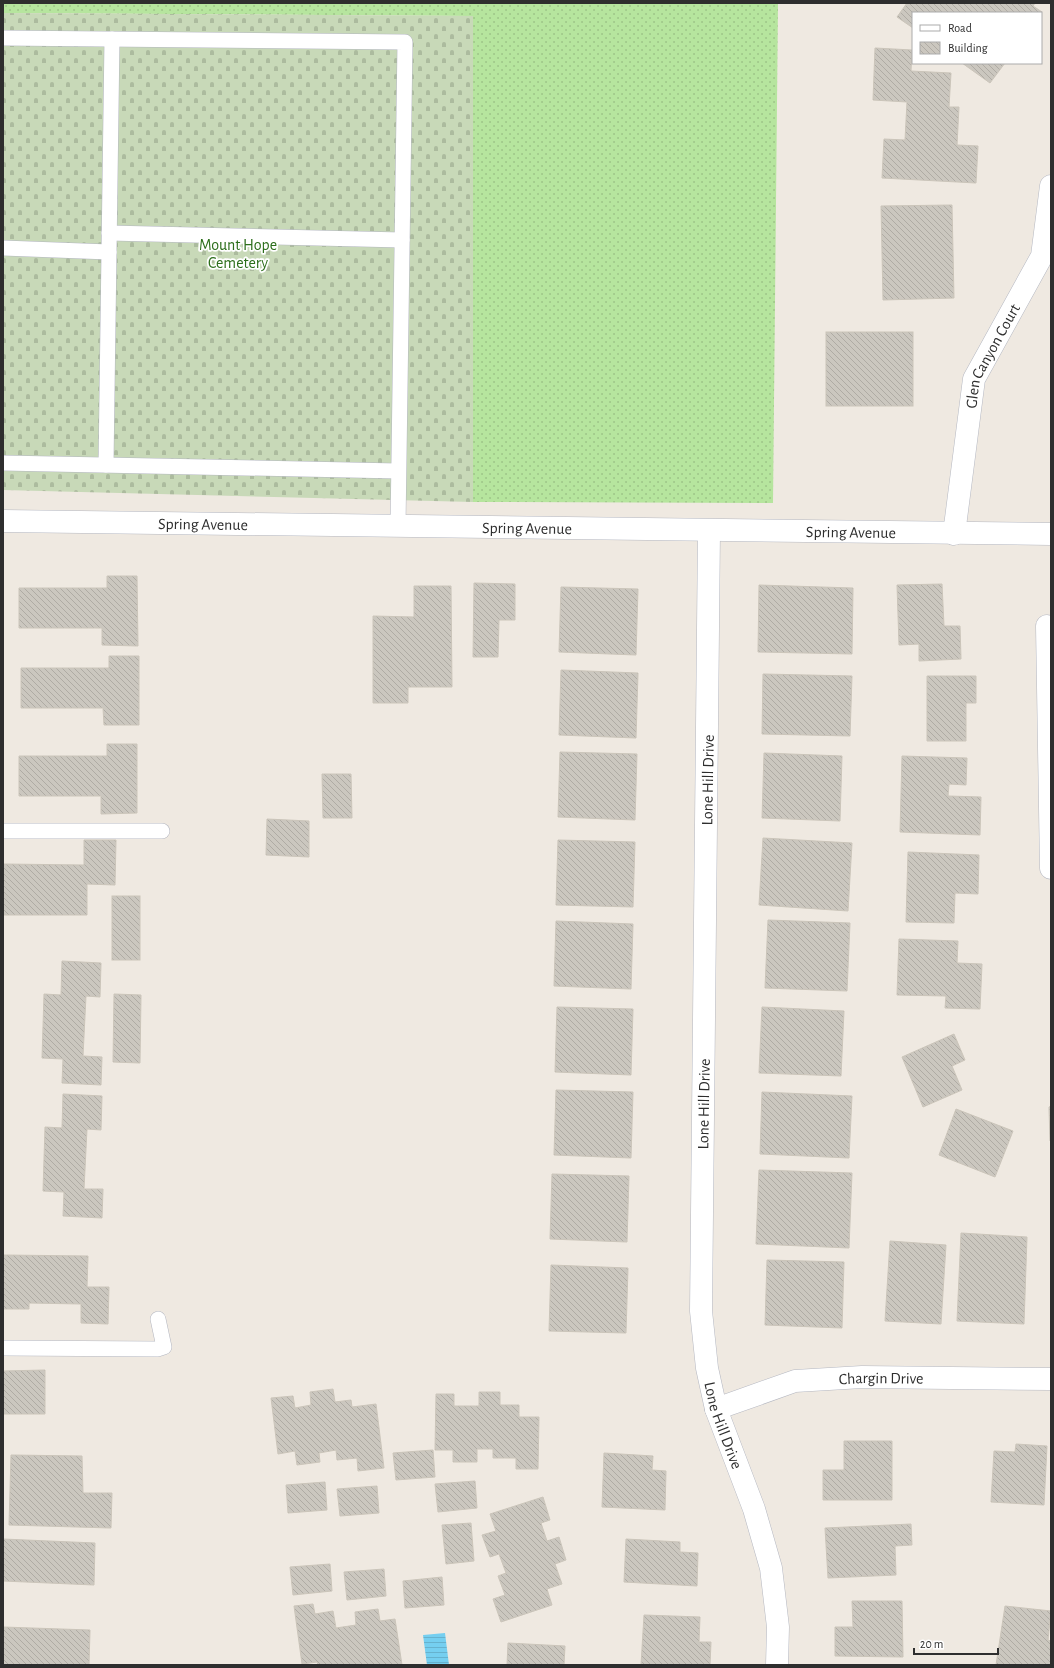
<svg xmlns="http://www.w3.org/2000/svg" width="1054" height="1668" viewBox="0 0 1054 1668" font-family="'Alegreya Sans',sans-serif">
	<style>
		.grass { fill: url(#grass-dots) }
		.cemetery { fill: url(#cemetery-stones) }
		.water { fill: url(#water-rules) }
		.building { fill: url(#building-back-hatch); stroke: #cbc5ba }
		.lines { fill: none; stroke-linecap: round; stroke-linejoin: round }
		.service-casing { stroke: #b4b7c1; stroke-width: 16 }
		.minor-casing { stroke: #b4b7c1; stroke-width: 23 }
		.service { stroke: #fff; stroke-width: 15 }
		.minor { stroke: #fff; stroke-width: 22 }
		.labels { text-anchor: middle; stroke-width: 3.5; stroke-linejoin: round; paint-order: stroke }
		.park-label { font-size: 16px; fill: #2c6e1b; stroke: #fff }
		.street-label { font-size: 16px; fill: #2e2e2e; stroke: #fff }
	</style>
	<defs>
		<pattern id="grass-dots" width="8" height="8" patternUnits="userSpaceOnUse"><rect width="8" height="8" fill="#b6e59e"/><path d="M2 2h.1M6 6h.1" fill="none" stroke="#9dc588" stroke-width="1.8" stroke-linecap="round"/></pattern>
		<pattern id="cemetery-stones" width="16" height="16" patternUnits="userSpaceOnUse"><rect width="16" height="16" fill="#c8d9b8"/><path d="M2 7V4a2 2 0 0 1 4 0v3zM10 15v-3a2 2 0 0 1 4 0v3z" fill="#acbb9e"/></pattern>
		<pattern id="water-rules" width="6" height="5" patternUnits="userSpaceOnUse"><rect width="6" height="5" fill="#75cff0"/><path d="M0 2.5h6" fill="none" stroke="#66b2ce"/></pattern>
		<pattern id="building-back-hatch" width="6" height="6" patternUnits="userSpaceOnUse"><rect width="6" height="6" fill="#cbc7bf"/><path d="M-1 5l2 2M0 0l6 6M5-1l2 2" fill="none" stroke="#afaba4"/></pattern>
	</defs>
	<rect width="100%" height="100%" fill="#efe9e1"/>
	<path class="grass" d="M 3,3 L 778,3 L 773,503 L 473,502 L 473,16 L 3,13 Z"/>
	<path class="cemetery" d="M 3,13 L 473,16 L 473,502 L 3,490 Z"/>
	<path class="water" d="M 445,1633 L 449,1665 L 427,1665 L 423,1635 Z"/>
	<g class="building">
		<path d="M 907,3 L 1035,3 L 1033,6 L 1042,12 L 1041,13 L 913,13 L 913,28 L 897,17 Z"/>
		<path d="M 875,48 L 912,50 L 911,71 L 951,73 L 949,107 L 959,107 L 957,145 L 978,146 L 976,183 L 882,178 L 884,139 L 905,140 L 907,102 L 873,100 Z"/>
		<path d="M 962,63 L 1005,63 L 990,83 Z"/>
		<path d="M 952,205 L 954,298 L 883,300 L 881,206 Z"/>
		<rect x="826" y="332" width="87" height="74"/>
		<path d="M 107,576 L 137,576 L 138,646 L 102,645 L 102,628 L 19,628 L 19,588 L 107,588 Z"/>
		<path d="M 474,583 L 515,584 L 515,620 L 499,620 L 498,657 L 473,657 Z"/>
		<path d="M 942,584 L 944,626 L 960,626 L 961,659 L 919,661 L 919,644 L 899,645 L 897,585 Z"/>
		<path d="M 759,585 L 853,588 L 852,654 L 758,652 Z"/>
		<path d="M 414,586 L 451,586 L 452,687 L 408,687 L 408,703 L 373,703 L 373,616 L 414,617 Z"/>
		<path d="M 561,587 L 638,589 L 636,655 L 559,652 Z"/>
		<path d="M 109,656 L 139,656 L 139,725 L 104,725 L 103,708 L 21,708 L 21,668 L 109,668 Z"/>
		<path d="M 561,670 L 638,673 L 636,738 L 559,735 Z"/>
		<path d="M 763,674 L 852,676 L 850,736 L 762,734 Z"/>
		<path d="M 927,676 L 976,676 L 976,703 L 966,703 L 966,741 L 927,741 Z"/>
		<path d="M 107,744 L 137,744 L 137,813 L 101,814 L 101,796 L 19,796 L 19,756 L 107,756 Z"/>
		<path d="M 560,752 L 637,754 L 635,820 L 558,817 Z"/>
		<path d="M 764,753 L 842,756 L 840,821 L 762,818 Z"/>
		<path d="M 902,756 L 967,758 L 966,785 L 949,784 L 948,796 L 981,797 L 980,835 L 900,832 Z"/>
		<path d="M 322,774 L 351,774 L 352,818 L 323,818 Z"/>
		<path d="M 267,819 L 309,821 L 309,857 L 266,855 Z"/>
		<path d="M 763,838 L 852,843 L 848,911 L 759,905 Z"/>
		<path d="M 84,840 L 116,840 L 115,885 L 87,884 L 87,915 L 3,915 L 3,864 L 84,865 Z"/>
		<path d="M 558,840 L 635,842 L 633,907 L 556,905 Z"/>
		<path d="M 908,852 L 979,855 L 978,894 L 955,893 L 954,923 L 906,922 Z"/>
		<rect x="112" y="896" width="28" height="64"/>
		<path d="M 768,920 L 850,923 L 847,991 L 765,988 Z"/>
		<path d="M 556,921 L 633,924 L 631,989 L 554,986 Z"/>
		<path d="M 899,939 L 958,941 L 957,963 L 982,964 L 980,1009 L 945,1008 L 946,996 L 897,995 Z"/>
		<path d="M 62,961 L 101,963 L 100,997 L 86,996 L 83,1056 L 102,1057 L 101,1085 L 62,1083 L 63,1059 L 42,1058 L 44,994 L 61,995 Z"/>
		<path d="M 114,994 L 141,995 L 140,1063 L 113,1062 Z"/>
		<path d="M 557,1007 L 633,1009 L 631,1075 L 555,1072 Z"/>
		<path d="M 762,1007 L 844,1011 L 841,1076 L 759,1073 Z"/>
		<path d="M 954,1034 L 965,1060 L 952,1066 L 962,1090 L 923,1107 L 902,1057 Z"/>
		<path d="M 556,1090 L 633,1092 L 631,1158 L 554,1155 Z"/>
		<path d="M 762,1092 L 852,1096 L 849,1158 L 760,1154 Z"/>
		<path d="M 63,1094 L 102,1096 L 101,1130 L 87,1129 L 84,1189 L 103,1189 L 102,1218 L 63,1216 L 64,1192 L 43,1191 L 45,1127 L 62,1128 Z"/>
		<path d="M 1051,1106 L 1051,1141 L 1050,1141 L 1049,1107 Z"/>
		<path d="M 956,1109 L 1013,1131 L 995,1177 L 939,1155 Z"/>
		<path d="M 759,1170 L 852,1173 L 849,1248 L 756,1244 Z"/>
		<path d="M 552,1174 L 629,1176 L 627,1242 L 550,1239 Z"/>
		<path d="M 961,1233 L 1027,1237 L 1024,1324 L 957,1321 Z"/>
		<path d="M 890,1241 L 946,1245 L 941,1324 L 885,1321 Z"/>
		<path d="M 3,1255 L 88,1256 L 87,1287 L 109,1287 L 108,1324 L 81,1323 L 81,1304 L 29,1303 L 29,1309 L 3,1309 Z"/>
		<path d="M 767,1260 L 844,1262 L 842,1328 L 765,1325 Z"/>
		<path d="M 551,1265 L 628,1268 L 626,1333 L 549,1331 Z"/>
		<path d="M 45,1370 L 45,1414 L 3,1414 L 3,1371 Z"/>
		<path d="M 333,1389 L 335,1402 L 351,1400 L 352,1407 L 376,1404 L 384,1468 L 358,1471 L 357,1458 L 337,1460 L 336,1450 L 319,1453 L 320,1462 L 297,1465 L 295,1451 L 278,1454 L 271,1398 L 293,1396 L 295,1408 L 311,1405 L 310,1392 Z"/>
		<path d="M 479,1392 L 500,1392 L 500,1405 L 519,1405 L 519,1417 L 539,1417 L 538,1469 L 516,1469 L 516,1458 L 493,1458 L 493,1449 L 477,1449 L 477,1462 L 453,1462 L 453,1450 L 435,1450 L 436,1394 L 454,1394 L 454,1406 L 479,1406 Z"/>
		<path d="M 844,1441 L 892,1441 L 892,1500 L 823,1500 L 823,1470 L 844,1470 Z"/>
		<path d="M 1016,1444 L 1047,1446 L 1044,1505 L 991,1502 L 994,1451 L 1015,1452 Z"/>
		<path d="M 433,1450 L 435,1477 L 396,1480 L 393,1453 Z"/>
		<path d="M 604,1453 L 653,1456 L 652,1470 L 666,1471 L 665,1510 L 602,1507 Z"/>
		<path d="M 11,1455 L 82,1456 L 83,1493 L 112,1493 L 111,1528 L 9,1525 Z"/>
		<path d="M 475,1481 L 477,1508 L 438,1512 L 435,1484 Z"/>
		<path d="M 325,1482 L 327,1510 L 288,1513 L 286,1485 Z"/>
		<path d="M 377,1486 L 379,1513 L 340,1516 L 337,1489 Z"/>
		<path d="M 543,1497 L 550,1520 L 541,1523 L 547,1541 L 559,1537 L 566,1560 L 555,1564 L 562,1584 L 547,1589 L 552,1605 L 501,1622 L 493,1599 L 505,1595 L 498,1576 L 506,1573 L 499,1554 L 490,1557 L 482,1535 L 496,1531 L 490,1514 Z"/>
		<path d="M 471,1523 L 474,1561 L 446,1564 L 442,1525 Z"/>
		<path d="M 911,1524 L 912,1545 L 895,1546 L 896,1575 L 828,1578 L 825,1528 Z"/>
		<path d="M 3,1539 L 95,1543 L 94,1585 L 3,1581 Z"/>
		<path d="M 626,1539 L 680,1542 L 680,1552 L 698,1553 L 697,1586 L 624,1582 Z"/>
		<path d="M 330,1564 L 332,1591 L 293,1595 L 290,1567 Z"/>
		<path d="M 384,1569 L 386,1596 L 347,1600 L 344,1572 Z"/>
		<path d="M 442,1577 L 444,1605 L 405,1608 L 403,1581 Z"/>
		<path d="M 852,1601 L 902,1601 L 903,1657 L 835,1656 L 835,1627 L 853,1627 Z"/>
		<path d="M 313,1604 L 315,1614 L 333,1611 L 336,1628 L 356,1625 L 355,1612 L 378,1609 L 380,1621 L 395,1619 L 402,1665 L 318,1665 L 317,1662 L 302,1664 L 294,1606 Z"/>
		<path d="M 1005,1606 L 1051,1611 L 1048,1640 L 1051,1641 L 1051,1665 L 996,1665 Z"/>
		<path d="M 644,1615 L 700,1617 L 699,1642 L 711,1642 L 710,1665 L 641,1665 Z"/>
		<path d="M 3,1627 L 90,1630 L 89,1665 L 3,1665 Z"/>
		<path d="M 508,1643 L 565,1646 L 564,1665 L 507,1665 Z"/>
	</g>
	<g class="lines">
		<g class="service-casing">
			<g id="service">
				<path d="M 3,38 L 405,42 L 398,527"/>
				<path d="M 109,233 L 402,240"/>
				<path d="M 3,248 L 109,252"/>
				<path d="M 3,463 L 398,471"/>
				<path d="M 106,465 L 112,39"/>
				<path d="M 3,831 L 162,831"/>
				<path d="M 3,1348 L 158,1349 L 164,1347 L 158,1319"/>
			</g>
		</g>
		<g class="minor-casing">
			<g id="minor">
				<path id="s1" d="M 3,521 L 1051,534"/>
				<path id="s2" d="M 709,531 L 701,1311 L 707,1368 L 716,1409 L 754,1509 L 771,1568 L 778,1627 L 777,1665"/>
				<path id="s3" d="M 954,534 L 974,379 L 1042,256 L 1051,186"/>
				<path d="M 1047,626 L 1051,868"/>
				<path id="s4" d="M 716,1409 L 795,1381 L 862,1377 L 1051,1379"/>
			</g>
		</g>
		<use href="#service" class="service"/>
		<use href="#minor" class="minor"/>
	</g>
	<g class="labels">
		<g class="park-label">
			<text x="238" y="250">Mount Hope<tspan x="238" dy="18">Cemetery</tspan></text>
		</g>
		<g class="street-label">
			<text dy="6" stroke="none"><textPath href="#s3" startOffset="184">Glen Canyon Court</textPath></text>
			<text dy="6" stroke="none"><textPath href="#s1" startOffset="200">Spring Avenue</textPath></text>
			<text dy="6" stroke="none"><textPath href="#s1" startOffset="524">Spring Avenue</textPath></text>
			<text dy="6" stroke="none"><textPath href="#s1" startOffset="848">Spring Avenue</textPath></text>
			<text transform="translate(707 780) rotate(-89)" y="6">Lone Hill Drive</text>
			<text transform="translate(703 1104) rotate(-89)" y="6">Lone Hill Drive</text>
			<text dy="6" stroke="none"><textPath href="#s4" startOffset="170">Chargin Drive</textPath></text>
			<text dy="6" stroke="none"><textPath href="#s2" startOffset="897">Lone Hill Drive</textPath></text>
		</g>
	</g>
	<rect width="1054" height="1668" fill="none" stroke="#2e2e2e" stroke-width="8"/>
	<rect x="912" y="12" width="130" height="52" fill="#ffffff" stroke="#ababab"/>
	<rect x="920" y="25" width="20" height="6" fill="#ffffff" stroke="#ababab"/>
	<text x="948" y="32" font-size="12" fill="#2e2e2e">Road</text>
	<rect x="920" y="42" width="20" height="12" fill="url(#building-back-hatch)" stroke="#ababab"/>
	<text x="948" y="52" font-size="12" fill="#2e2e2e">Building</text>
	<path d="M914 1648v6h84v-6" fill="none" stroke="#2e2e2e" stroke-width="2"/>
	<text x="920" y="1648" font-size="12" fill="#2e2e2e" stroke="#ffffff" stroke-width="3" paint-order="stroke">20 m</text>
</svg>
